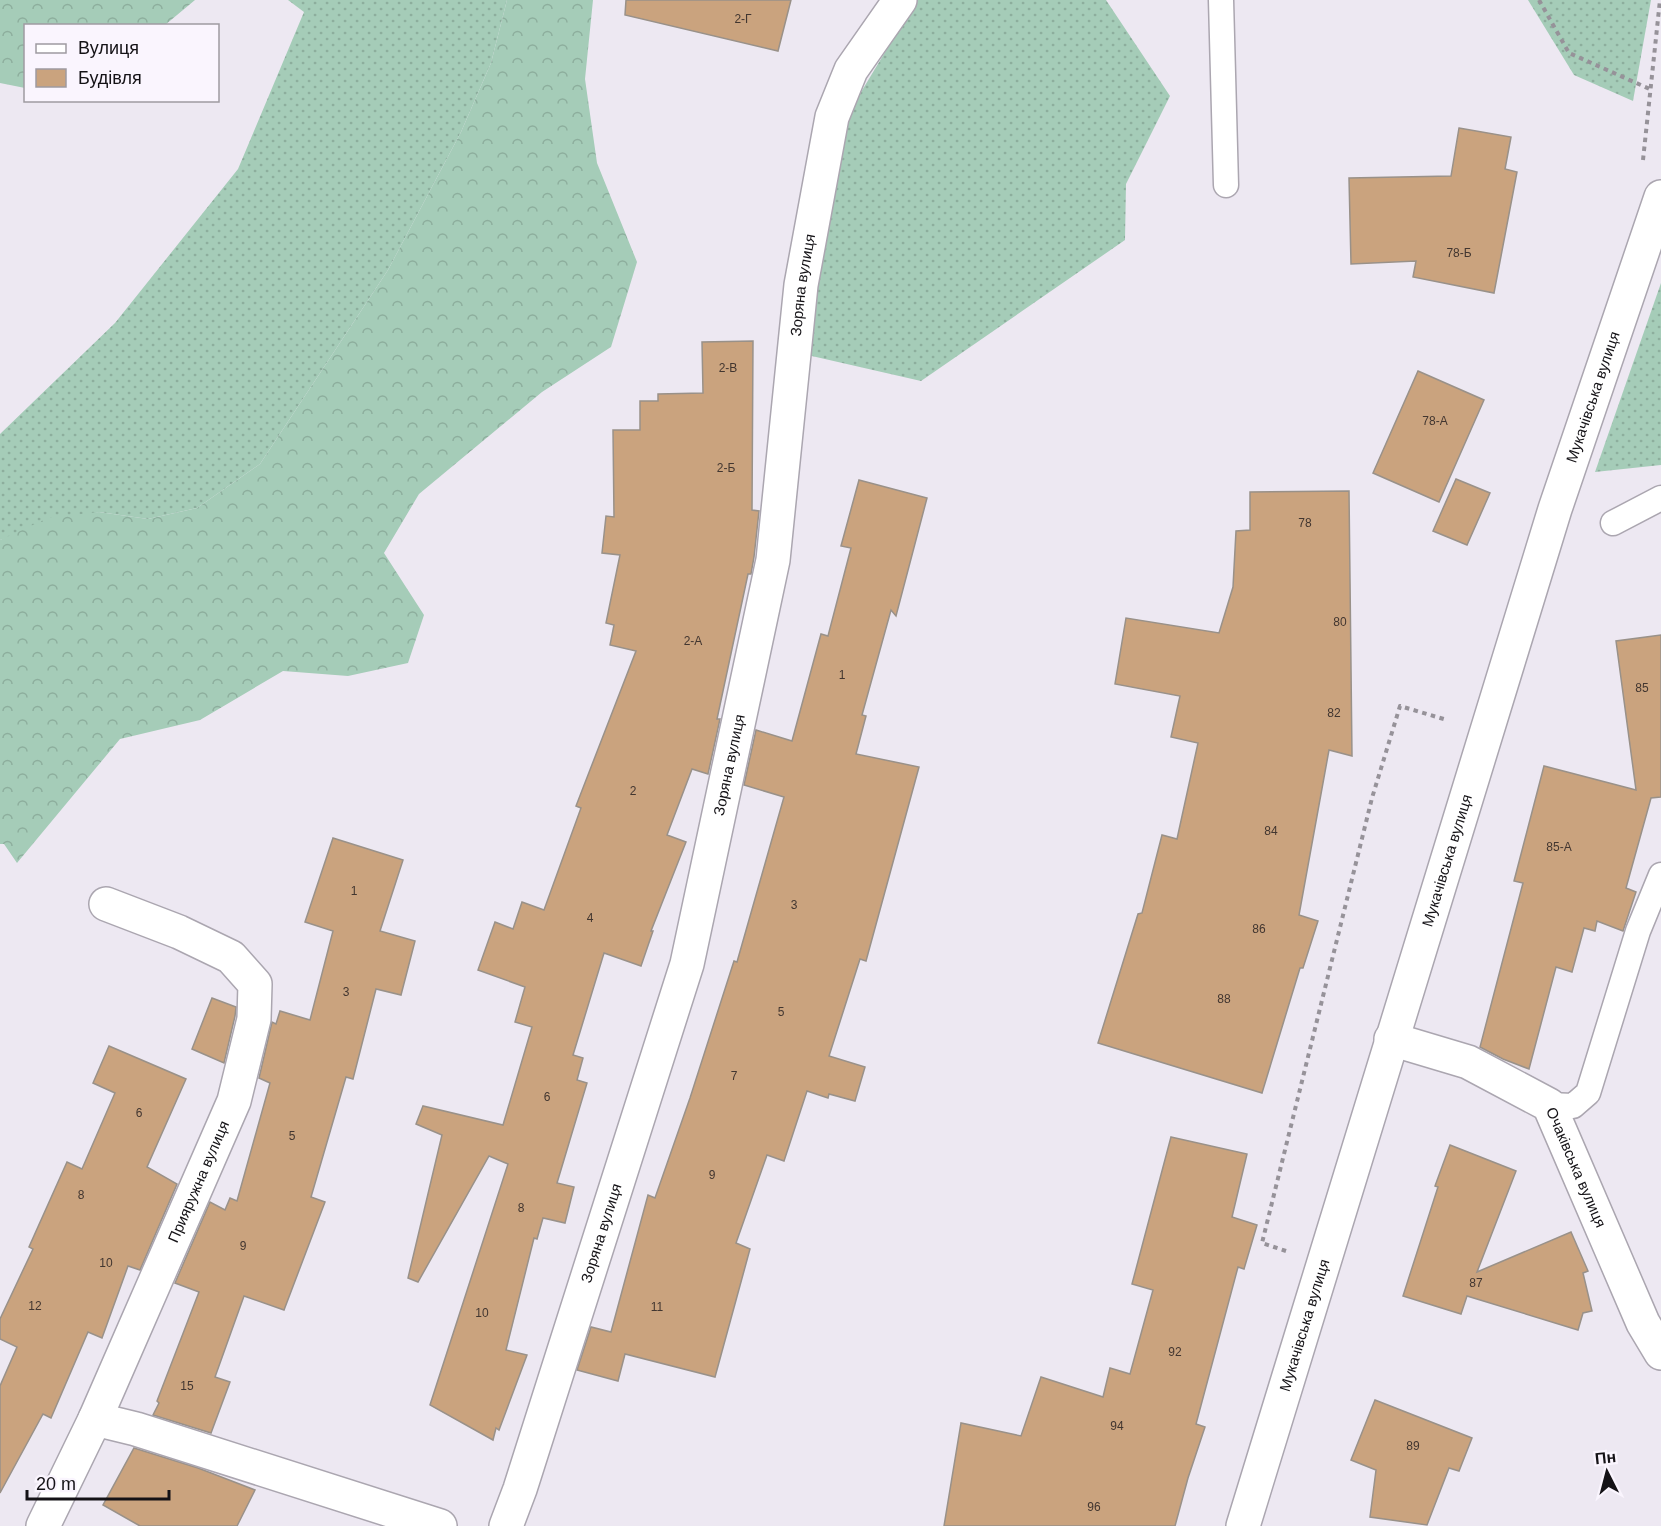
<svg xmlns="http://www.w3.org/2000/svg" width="1661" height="1526" viewBox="0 0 1661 1526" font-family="Helvetica,sans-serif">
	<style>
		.grass { fill: url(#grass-dots) }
		.forest { fill: url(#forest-crowns) }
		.building { fill: #caa37e; stroke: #999189; stroke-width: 1.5 }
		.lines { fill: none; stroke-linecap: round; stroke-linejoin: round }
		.service-casing { stroke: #aba6b0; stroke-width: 27 }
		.minor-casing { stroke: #aba6b0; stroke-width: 36 }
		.tertiary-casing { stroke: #aba6b0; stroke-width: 36 }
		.path { stroke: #969299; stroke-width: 4; stroke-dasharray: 4.5 4.5; stroke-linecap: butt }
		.service { stroke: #fff; stroke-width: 24 }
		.minor { stroke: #fff; stroke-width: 33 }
		.tertiary { stroke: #fff; stroke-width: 33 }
		.labels { text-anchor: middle; stroke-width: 4.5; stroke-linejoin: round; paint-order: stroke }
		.number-label { font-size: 12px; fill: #423630 }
		.street-label { font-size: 15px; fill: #141216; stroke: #faf5fe }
	</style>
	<defs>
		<pattern id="grass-dots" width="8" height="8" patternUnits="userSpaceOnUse" patternTransform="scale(1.5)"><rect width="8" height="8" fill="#a5ccb8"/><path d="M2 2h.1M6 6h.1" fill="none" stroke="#8dae9d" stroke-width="1.8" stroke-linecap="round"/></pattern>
		<pattern id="forest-crowns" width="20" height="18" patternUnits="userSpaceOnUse" patternTransform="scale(1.5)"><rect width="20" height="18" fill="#a5ccb8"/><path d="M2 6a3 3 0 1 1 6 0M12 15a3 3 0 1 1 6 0" fill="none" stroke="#8dae9d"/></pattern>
	</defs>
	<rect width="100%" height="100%" fill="#ede8f2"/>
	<g class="grass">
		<path d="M 288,0 L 507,0 L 491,63 L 461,132 L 388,270 L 260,464 L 197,508 L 148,519 L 99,512 L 0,540 L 0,434 L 115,323 L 238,169 L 304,12 Z"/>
		<path d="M 895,0 L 1106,0 L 1170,96 L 1126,184 L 1125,240 L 921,381 L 803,354 L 843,122 L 896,34 Z"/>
		<path d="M 1528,0 L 1651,0 L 1633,101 L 1574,75 Z"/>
		<path d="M 1661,283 L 1661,465 L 1595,472 Z"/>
	</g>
	<g class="forest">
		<path d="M 0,0 L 195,0 L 165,25 L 26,26 L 25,88 L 0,83 Z"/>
		<path d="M 507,0 L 593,0 L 585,79 L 597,163 L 637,262 L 611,347 L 542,392 L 419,494 L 384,553 L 424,615 L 408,663 L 348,676 L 283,671 L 200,720 L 120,739 L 17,863 L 4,844 L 0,844 L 0,540 L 48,518 L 99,512 L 148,519 L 197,508 L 260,464 L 388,270 L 461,132 L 491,63 Z"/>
	</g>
	<g class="building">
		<path d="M 626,0 L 791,0 L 778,51 L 625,15 Z"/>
		<path d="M 1459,128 L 1511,137 L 1505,169 L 1517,172 L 1494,293 L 1413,277 L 1416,261 L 1351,264 L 1349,178 L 1451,176 Z"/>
		<path d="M 753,341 L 752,510 L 759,511 L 754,557 L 751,574 L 748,574 L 717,719 L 720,719 L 708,774 L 692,769 L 667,835 L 686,842 L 651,931 L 653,931 L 641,966 L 604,953 L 573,1055 L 583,1058 L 577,1080 L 587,1083 L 557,1183 L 574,1187 L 565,1223 L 543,1218 L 537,1239 L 534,1238 L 506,1350 L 527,1355 L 499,1430 L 496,1428 L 493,1440 L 430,1405 L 508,1164 L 489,1156 L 418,1282 L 408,1278 L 442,1135 L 416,1124 L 423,1106 L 503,1125 L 532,1027 L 515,1022 L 525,987 L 478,970 L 495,922 L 513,929 L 522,902 L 544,910 L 581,808 L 576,806 L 636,651 L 610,645 L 614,625 L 606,623 L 620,555 L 602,553 L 606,516 L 614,517 L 613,430 L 640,430 L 640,401 L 658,401 L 658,394 L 703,393 L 702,342 Z"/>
		<path d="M 1418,371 L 1484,400 L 1439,502 L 1373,473 Z"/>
		<path d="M 1456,479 L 1490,493 L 1467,545 L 1433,531 Z"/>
		<path d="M 859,480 L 927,498 L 896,616 L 891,610 L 862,715 L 866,716 L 856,754 L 919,767 L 866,961 L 860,959 L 829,1056 L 865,1067 L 855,1101 L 829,1094 L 828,1098 L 807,1091 L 784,1161 L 767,1155 L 736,1243 L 750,1249 L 715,1377 L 625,1354 L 618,1381 L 577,1370 L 591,1327 L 611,1332 L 648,1195 L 655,1198 L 690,1098 L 734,961 L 737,962 L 784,797 L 744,785 L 756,730 L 792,741 L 821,634 L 828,636 L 851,548 L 841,546 Z"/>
		<path d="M 1349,491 L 1352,756 L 1329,750 L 1299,915 L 1318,921 L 1303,968 L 1300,968 L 1262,1093 L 1098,1043 L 1138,914 L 1142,913 L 1162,835 L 1177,839 L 1198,743 L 1171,737 L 1180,696 L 1115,684 L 1126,618 L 1219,633 L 1233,587 L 1236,531 L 1250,530 L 1250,492 Z"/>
		<path d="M 1661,635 L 1661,797 L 1651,798 L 1626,888 L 1636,892 L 1623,931 L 1597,921 L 1595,931 L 1584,928 L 1572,972 L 1556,967 L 1529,1069 L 1503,1059 L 1480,1047 L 1523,883 L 1514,881 L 1544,766 L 1636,790 L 1616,641 Z"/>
		<path d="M 333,838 L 403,860 L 380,931 L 415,941 L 401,995 L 376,989 L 353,1079 L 346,1077 L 311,1197 L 325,1202 L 284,1310 L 244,1296 L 215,1377 L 230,1382 L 211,1433 L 153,1415 L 159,1403 L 157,1401 L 199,1292 L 175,1283 L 210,1202 L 225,1210 L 230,1198 L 237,1201 L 270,1083 L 259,1078 L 272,1022 L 276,1024 L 280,1011 L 310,1020 L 333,931 L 305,922 Z"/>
		<path d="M 212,998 L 236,1007 L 235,1016 L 224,1063 L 192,1049 Z"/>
		<path d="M 109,1046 L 186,1079 L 147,1167 L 177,1184 L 140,1270 L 128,1266 L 102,1338 L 88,1332 L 51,1418 L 43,1414 L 0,1493 L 0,1386 L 17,1347 L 0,1339 L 0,1319 L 33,1249 L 29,1247 L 67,1162 L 82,1169 L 115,1093 L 93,1083 Z"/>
		<path d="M 1171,1137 L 1247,1154 L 1232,1217 L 1257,1225 L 1244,1269 L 1238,1267 L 1196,1424 L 1205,1427 L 1188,1478 L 1175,1526 L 944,1526 L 961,1423 L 1021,1436 L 1041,1377 L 1103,1397 L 1110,1368 L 1130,1374 L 1153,1290 L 1132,1284 Z"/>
		<path d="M 1450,1145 L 1516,1171 L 1477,1272 L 1571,1232 L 1588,1271 L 1583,1273 L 1592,1311 L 1583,1313 L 1578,1330 L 1467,1296 L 1461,1314 L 1403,1296 L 1438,1187 L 1435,1186 Z"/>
		<path d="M 1375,1400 L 1472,1438 L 1459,1471 L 1449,1468 L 1427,1525 L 1370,1517 L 1376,1470 L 1351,1460 Z"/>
		<path d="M 134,1448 L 198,1468 L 255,1490 L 237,1526 L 140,1526 L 103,1505 Z"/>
	</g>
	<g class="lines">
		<g class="service-casing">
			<g id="service">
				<path d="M 1221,0 L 1226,185"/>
				<path d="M 1613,523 L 1661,498"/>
				<path d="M 1549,1105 L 1573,1106 L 1588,1093 L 1638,931 L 1661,875"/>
			</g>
		</g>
		<g class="minor-casing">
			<g id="minor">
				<path id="s1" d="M 1391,1039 L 1468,1062 L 1549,1105 L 1643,1323 L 1661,1353"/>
				<path d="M 95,1419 L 136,1429 L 440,1526"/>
				<path id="s2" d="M 43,1526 L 95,1419 L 234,1101 L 254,1019 L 255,984 L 231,957 L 179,932 L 106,904"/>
				<path id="s3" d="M 506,1526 L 520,1489 L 687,964 L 773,560 L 801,285 L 832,117 L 851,70 L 900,0"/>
			</g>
		</g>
		<g class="tertiary-casing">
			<g id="tertiary">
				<path id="s4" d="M 1243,1526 L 1555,509 L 1661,197"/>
			</g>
		</g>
		<g class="path">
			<path d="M 1539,0 L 1569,53 L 1652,90"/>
			<path d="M 1643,160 L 1660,0"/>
			<path d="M 1286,1251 L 1262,1243 L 1372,798 L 1400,706 L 1447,720"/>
		</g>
		<use href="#service" class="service"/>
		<use href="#minor" class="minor"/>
		<use href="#tertiary" class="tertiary"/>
	</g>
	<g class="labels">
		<g class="number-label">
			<text x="743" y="23">2-Г</text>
			<text x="1459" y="257">78-Б</text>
			<text x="728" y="372">2-В</text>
			<text x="1435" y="425">78-А</text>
			<text x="726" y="472">2-Б</text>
			<text x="1305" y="527">78</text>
			<text x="1340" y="626">80</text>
			<text x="693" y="645">2-А</text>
			<text x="842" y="679">1</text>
			<text x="1642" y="692">85</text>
			<text x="1334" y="717">82</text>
			<text x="633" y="795">2</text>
			<text x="1271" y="835">84</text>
			<text x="1559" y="851">85-А</text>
			<text x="354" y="895">1</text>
			<text x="794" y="909">3</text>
			<text x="590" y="922">4</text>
			<text x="1259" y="933">86</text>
			<text x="346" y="996">3</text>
			<text x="1224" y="1003">88</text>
			<text x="781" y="1016">5</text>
			<text x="734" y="1080">7</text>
			<text x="547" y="1101">6</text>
			<text x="139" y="1117">6</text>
			<text x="292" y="1140">5</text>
			<text x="712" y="1179">9</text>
			<text x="81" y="1199">8</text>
			<text x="521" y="1212">8</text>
			<text x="243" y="1250">9</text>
			<text x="106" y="1267">10</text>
			<text x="1476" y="1287">87</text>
			<text x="35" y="1310">12</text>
			<text x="657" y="1311">11</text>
			<text x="482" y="1317">10</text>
			<text x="1175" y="1356">92</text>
			<text x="187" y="1390">15</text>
			<text x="1117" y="1430">94</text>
			<text x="1413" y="1450">89</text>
			<text x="1094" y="1511">96</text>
		</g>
		<g class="street-label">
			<text dy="5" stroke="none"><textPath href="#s3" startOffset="1280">Зоряна вулиця</textPath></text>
			<text dy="5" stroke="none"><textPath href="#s4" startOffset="1182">Мукачівська вулиця</textPath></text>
			<text dy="5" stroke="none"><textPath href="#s3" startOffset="794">Зоряна вулиця</textPath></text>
			<text dy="5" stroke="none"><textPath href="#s4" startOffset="696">Мукачівська вулиця</textPath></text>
			<text dy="5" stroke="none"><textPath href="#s1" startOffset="240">Очаківська вулиця</textPath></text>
			<text dy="5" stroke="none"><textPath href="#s2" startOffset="378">Прияружна вулиця</textPath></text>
			<text dy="5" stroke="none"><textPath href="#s3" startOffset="308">Зоряна вулиця</textPath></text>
			<text dy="5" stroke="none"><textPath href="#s4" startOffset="210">Мукачівська вулиця</textPath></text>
		</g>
	</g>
	<rect x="24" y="24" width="195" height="78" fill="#faf5fe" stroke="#9e9aa1" stroke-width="1.5"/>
	<rect x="36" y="44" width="30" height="9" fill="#ffffff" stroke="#9e9aa1" stroke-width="1.5"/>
	<text x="78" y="54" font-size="18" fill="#141216">Вулиця</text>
	<rect x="36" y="69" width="30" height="18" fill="#caa37e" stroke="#9e9aa1" stroke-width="1.5"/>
	<text x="78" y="84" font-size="18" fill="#141216">Будівля</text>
	<g transform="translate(1607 1472) rotate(354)" stroke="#faf5fe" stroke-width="4.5" paint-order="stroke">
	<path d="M0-4.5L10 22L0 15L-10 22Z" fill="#141216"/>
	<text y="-9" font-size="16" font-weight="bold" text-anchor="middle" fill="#141216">Пн</text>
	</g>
	<path d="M27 1490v9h142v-9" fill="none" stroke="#141216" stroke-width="3"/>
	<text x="36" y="1490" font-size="18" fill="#141216" stroke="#faf5fe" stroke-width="4.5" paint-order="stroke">20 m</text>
</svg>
